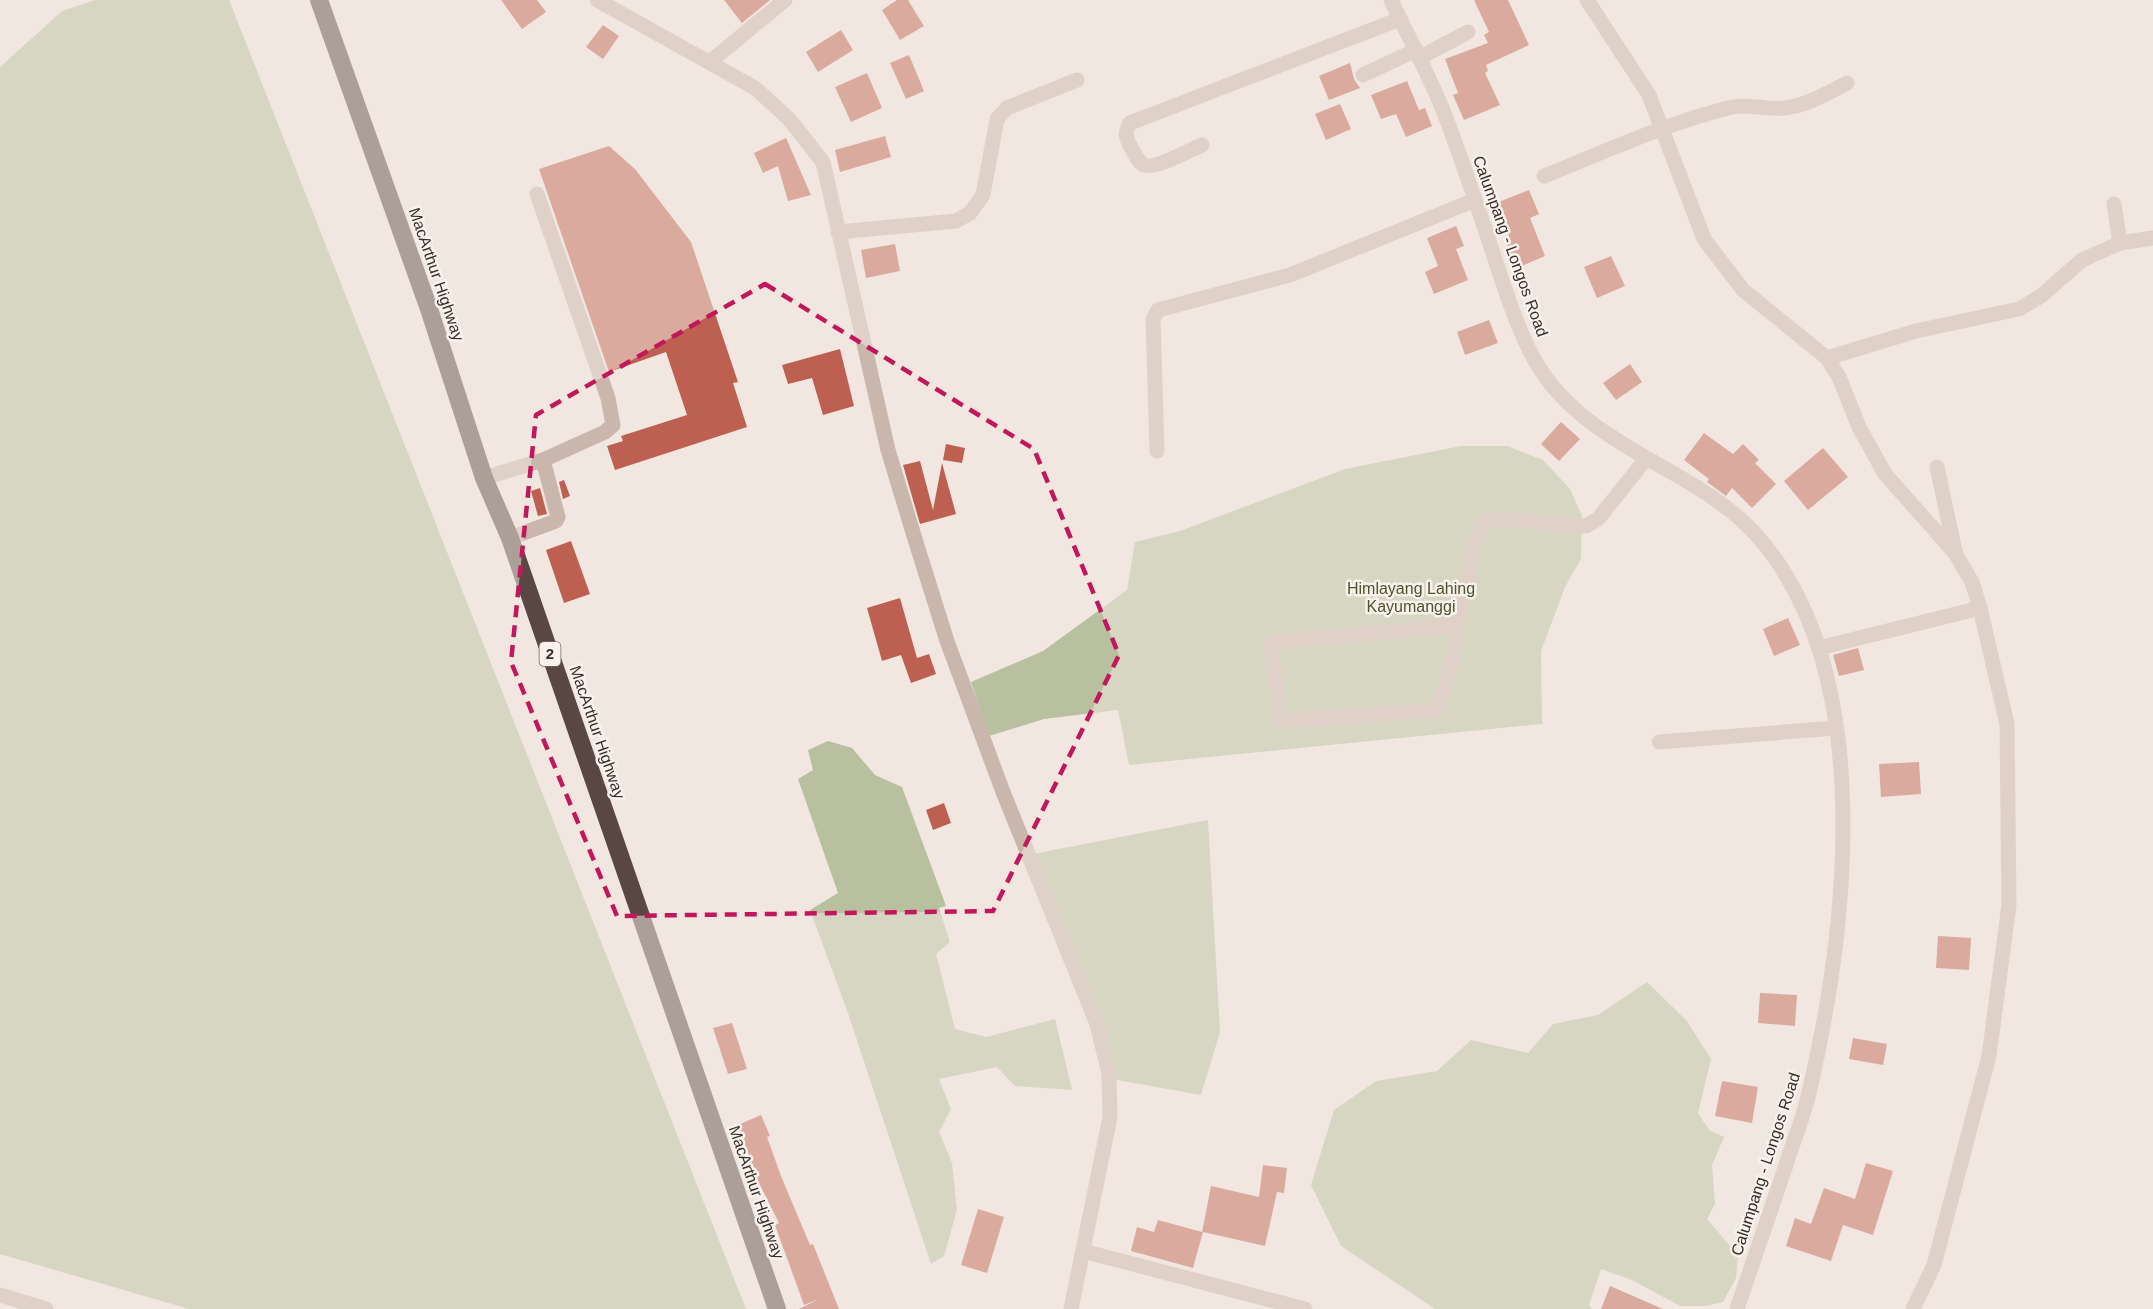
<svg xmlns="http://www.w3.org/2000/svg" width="2153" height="1309" viewBox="0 0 2153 1309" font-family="Arial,sans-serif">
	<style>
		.green { fill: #b8c0a0 }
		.building { fill: #be6051 }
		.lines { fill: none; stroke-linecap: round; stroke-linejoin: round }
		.minor { stroke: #c9b6ac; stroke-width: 15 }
		.highway { stroke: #584742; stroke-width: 18 }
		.marked { fill: none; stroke: #c2185b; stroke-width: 4.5; stroke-dasharray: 12 8; stroke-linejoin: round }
		.labels { text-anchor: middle; stroke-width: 5; stroke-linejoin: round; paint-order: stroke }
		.shield { fill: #f9f2ec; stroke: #726864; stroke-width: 1.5 }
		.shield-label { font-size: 15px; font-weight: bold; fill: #382d2a }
		.street-label { font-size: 16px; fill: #382d2a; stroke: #f9f2ec }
		.park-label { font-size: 16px; fill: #4b5430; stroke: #f9f2ec }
	</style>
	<rect width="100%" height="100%" fill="#f1e7e0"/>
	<g class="green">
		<path d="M 95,0 L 229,0 L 746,1309 L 189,1309 L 0,1254 L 0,67 L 62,11 Z"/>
		<path d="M 1461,446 L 1507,446 L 1543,460 L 1570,489 L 1582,516 L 1581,559 L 1565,587 L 1541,651 L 1542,724 L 1129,765 L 1118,710 L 1044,719 L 989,736 L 971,682 L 1043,651 L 1127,590 L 1135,542 L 1180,531 L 1345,469 Z"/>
		<path d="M 828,741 L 852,748 L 875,775 L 902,787 L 946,906 L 939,908 L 950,942 L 936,954 L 955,1029 L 986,1037 L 1055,1019 L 1072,1090 L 1015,1086 L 997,1067 L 939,1079 L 951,1109 L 939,1132 L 952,1163 L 957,1210 L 944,1256 L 931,1264 L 848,1013 L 810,910 L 838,893 L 798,779 L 813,770 L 808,750 Z"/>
		<path d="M 1208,820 L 1220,1032 L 1201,1095 L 1117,1080 L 1033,854 Z"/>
		<path d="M 1647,982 L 1687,1021 L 1711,1059 L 1698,1113 L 1709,1130 L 1724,1137 L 1712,1165 L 1715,1204 L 1707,1219 L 1738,1255 L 1736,1278 L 1723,1302 L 1705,1306 L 1680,1306 L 1632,1280 L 1601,1269 L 1589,1305 L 1592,1309 L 1435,1309 L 1341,1246 L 1311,1185 L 1334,1110 L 1376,1081 L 1437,1071 L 1471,1040 L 1528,1053 L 1553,1024 L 1598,1015 Z"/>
	</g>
	<g class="building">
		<path d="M 501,0 L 537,0 L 546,12 L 522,29 Z"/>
		<path d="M 724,0 L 770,0 L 742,23 Z"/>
		<path d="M 897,0 L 908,0 L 924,26 L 900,40 L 882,10 Z"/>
		<path d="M 1474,0 L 1508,0 L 1529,45 L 1486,65 L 1488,71 L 1485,73 L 1500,105 L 1464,120 L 1453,95 L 1458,93 L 1445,59 L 1488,43 L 1484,35 L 1489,32 Z"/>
		<path d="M 603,25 L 619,36 L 603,59 L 586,47 Z"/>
		<path d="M 841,30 L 853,50 L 818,72 L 806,52 Z"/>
		<path d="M 909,55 L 924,91 L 906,99 L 890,63 Z"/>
		<path d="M 1350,63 L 1354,79 L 1360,88 L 1329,100 L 1319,76 Z"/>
		<path d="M 867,73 L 882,108 L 851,122 L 835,87 Z"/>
		<path d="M 1407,81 L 1419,110 L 1425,108 L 1432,126 L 1406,137 L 1396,114 L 1381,119 L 1371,95 Z"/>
		<path d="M 1340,104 L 1351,129 L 1326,140 L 1315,114 Z"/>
		<path d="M 885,136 L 891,157 L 840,172 L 835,150 Z"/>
		<path d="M 786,138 L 811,195 L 788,201 L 778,166 L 763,173 L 754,153 Z"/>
		<path d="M 609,146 L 635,169 L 691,242 L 738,382 L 733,383 L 747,427 L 615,470 L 607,446 L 623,441 L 621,436 L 687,415 L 666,352 L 609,372 L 539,169 Z"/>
		<path d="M 1529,190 L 1539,214 L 1530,218 L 1545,256 L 1517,268 L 1506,242 L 1511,241 L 1496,203 Z"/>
		<path d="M 1456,226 L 1464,246 L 1456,249 L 1468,280 L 1434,294 L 1425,272 L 1438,266 L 1427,238 Z"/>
		<path d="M 895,244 L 900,271 L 866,278 L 861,250 Z"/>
		<path d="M 1611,256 L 1625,286 L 1597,298 L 1584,267 Z"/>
		<path d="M 1489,320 L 1498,343 L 1465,355 L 1457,332 Z"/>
		<path d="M 840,349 L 854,406 L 823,415 L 812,378 L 788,384 L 782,365 Z"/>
		<path d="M 1630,364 L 1642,382 L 1616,400 L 1603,383 Z"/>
		<path d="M 1561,422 L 1580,439 L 1559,461 L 1541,444 Z"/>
		<path d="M 1704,433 L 1733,454 L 1743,444 L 1759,460 L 1755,463 L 1776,484 L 1752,508 L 1732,488 L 1726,496 L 1707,482 L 1709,479 L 1684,460 Z"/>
		<path d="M 946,444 L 965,448 L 962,463 L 943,460 Z"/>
		<path d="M 1823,448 L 1848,477 L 1808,510 L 1784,481 Z"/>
		<path d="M 920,461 L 933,510 L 942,463 L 956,514 L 920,524 L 903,465 Z"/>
		<path d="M 564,480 L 570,496 L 563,499 L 559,482 Z"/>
		<path d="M 540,488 L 547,514 L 538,516 L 531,491 Z"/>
		<path d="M 571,541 L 590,594 L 564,603 L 546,550 Z"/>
		<path d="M 900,598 L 917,658 L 929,654 L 936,674 L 911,683 L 901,655 L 882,661 L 867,608 Z"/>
		<path d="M 1788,618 L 1800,645 L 1774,656 L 1763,629 Z"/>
		<path d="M 1858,648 L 1864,670 L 1839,676 L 1833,655 Z"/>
		<path d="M 1919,762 L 1921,794 L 1881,797 L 1879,764 Z"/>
		<path d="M 944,803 L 951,823 L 933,830 L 926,810 Z"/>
		<path d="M 1938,936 L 1971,938 L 1969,970 L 1936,968 Z"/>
		<path d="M 1760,993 L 1797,995 L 1795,1026 L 1758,1023 Z"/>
		<path d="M 732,1023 L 747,1069 L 728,1074 L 713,1028 Z"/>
		<path d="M 1853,1038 L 1887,1044 L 1883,1065 L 1849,1059 Z"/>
		<path d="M 1722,1081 L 1758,1087 L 1752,1123 L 1715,1116 Z"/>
		<path d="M 761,1115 L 770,1136 L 767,1137 L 781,1176 L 810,1245 L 813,1244 L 839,1309 L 799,1309 L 819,1299 L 804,1305 L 775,1225 L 779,1223 L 759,1183 L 738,1125 Z"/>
		<path d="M 1866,1163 L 1893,1171 L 1873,1235 L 1843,1225 L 1831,1261 L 1786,1246 L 1795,1218 L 1811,1224 L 1824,1188 L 1855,1199 Z"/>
		<path d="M 1263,1165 L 1287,1168 L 1284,1193 L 1277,1192 L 1265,1246 L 1203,1232 L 1193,1268 L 1131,1251 L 1137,1227 L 1154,1232 L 1158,1220 L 1202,1232 L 1211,1186 L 1259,1197 Z"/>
		<path d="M 978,1209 L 1004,1217 L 987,1273 L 961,1265 Z"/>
		<path d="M 1610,1286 L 1663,1309 L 1601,1309 Z"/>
	</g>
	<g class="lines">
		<g class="minor">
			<path d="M 597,0 L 755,88 L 789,119 L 823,162 L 888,450 L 914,536 L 947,641 L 1003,792 L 1097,1024 L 1109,1074 L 1110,1117 L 1071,1309"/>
			<path d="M 1391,0 C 1408,36 1427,71 1442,108 C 1455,140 1466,173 1477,206 C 1495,254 1514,331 1542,372 C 1596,452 1701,470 1759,538 C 1878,676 1847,932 1808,1097 C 1802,1121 1792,1145 1785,1168 C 1769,1215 1753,1262 1737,1309"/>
			<path d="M 1587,0 L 1649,95 L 1704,239 L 1743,290 L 1827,358 L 1839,377 L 1859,427 L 1885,474 L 1955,553 L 1972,582 L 1980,608 L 2007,724 L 2009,905 L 1989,1056 L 1934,1265 L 1913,1309"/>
			<path d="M 1419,58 L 1468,32"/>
			<path d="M 711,61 L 785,0"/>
			<path d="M 1363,75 L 1416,50"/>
			<path d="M 1202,145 C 1190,150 1154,170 1144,165 C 1138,162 1135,155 1132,149 C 1126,139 1124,133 1130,123 L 1400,19"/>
			<path d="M 1544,176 C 1604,152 1665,124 1728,108 C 1747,103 1765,110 1783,108 C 1806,106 1826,94 1847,83"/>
			<path d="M 2114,204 L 2120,243"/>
			<path d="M 838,232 L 956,221 L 970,213 L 983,195 L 997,119 L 1007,108 L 1077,80"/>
			<path d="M 1827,358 L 1916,331 L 2019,309 L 2041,296 L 2082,260 L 2120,243 L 2153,238"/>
			<path d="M 1157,451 L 1153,319 L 1158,310 L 1290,275 L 1475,200"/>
			<path d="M 1937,467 L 1955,551"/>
			<path d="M 484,478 L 543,460 L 605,432 L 613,425 L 608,398 L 537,194"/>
			<path d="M 510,538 L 556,521 L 558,517 L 543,460"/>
			<path d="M 1458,626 L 1271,642 L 1280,721 L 1437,710 C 1461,650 1458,581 1484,521 L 1502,519 L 1586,526 L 1598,519 L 1645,460"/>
			<path d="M 1819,648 L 1980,608"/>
			<path d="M 1659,742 L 1836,728"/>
			<path d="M 1083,1251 L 1305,1309"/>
			<path d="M 0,1295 L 46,1309"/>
		</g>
		<path class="highway" d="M 319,0 L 429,309 L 484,478 L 510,538 L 777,1309"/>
	</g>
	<path d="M0 0H2153V1309H0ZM 765,284 L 1034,449 L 1119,655 L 993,911 L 617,916 L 511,662 L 536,415 Z" fill="#f1e7e0" fill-opacity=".55" fill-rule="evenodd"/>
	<path class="marked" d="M 765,284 L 1034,449 L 1119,655 L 993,911 L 617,916 L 511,662 L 536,415 Z"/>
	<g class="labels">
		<rect class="shield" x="539.5" y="642" width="21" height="24" rx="4.5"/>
		<g class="shield-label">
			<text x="550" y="659">2</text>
		</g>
		<g class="street-label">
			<text transform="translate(1511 246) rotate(70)" y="6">Calumpang - Longos Road</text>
			<text transform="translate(437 274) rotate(71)" y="6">MacArthur Highway</text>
			<text transform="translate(598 732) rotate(71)" y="6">MacArthur Highway</text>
			<text transform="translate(1765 1164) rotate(-72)" y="6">Calumpang - Longos Road</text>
			<text transform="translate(757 1192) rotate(71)" y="6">MacArthur Highway</text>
		</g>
		<g class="park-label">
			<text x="1411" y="594">Himlayang Lahing<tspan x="1411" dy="18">Kayumanggi</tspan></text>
		</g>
	</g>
</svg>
